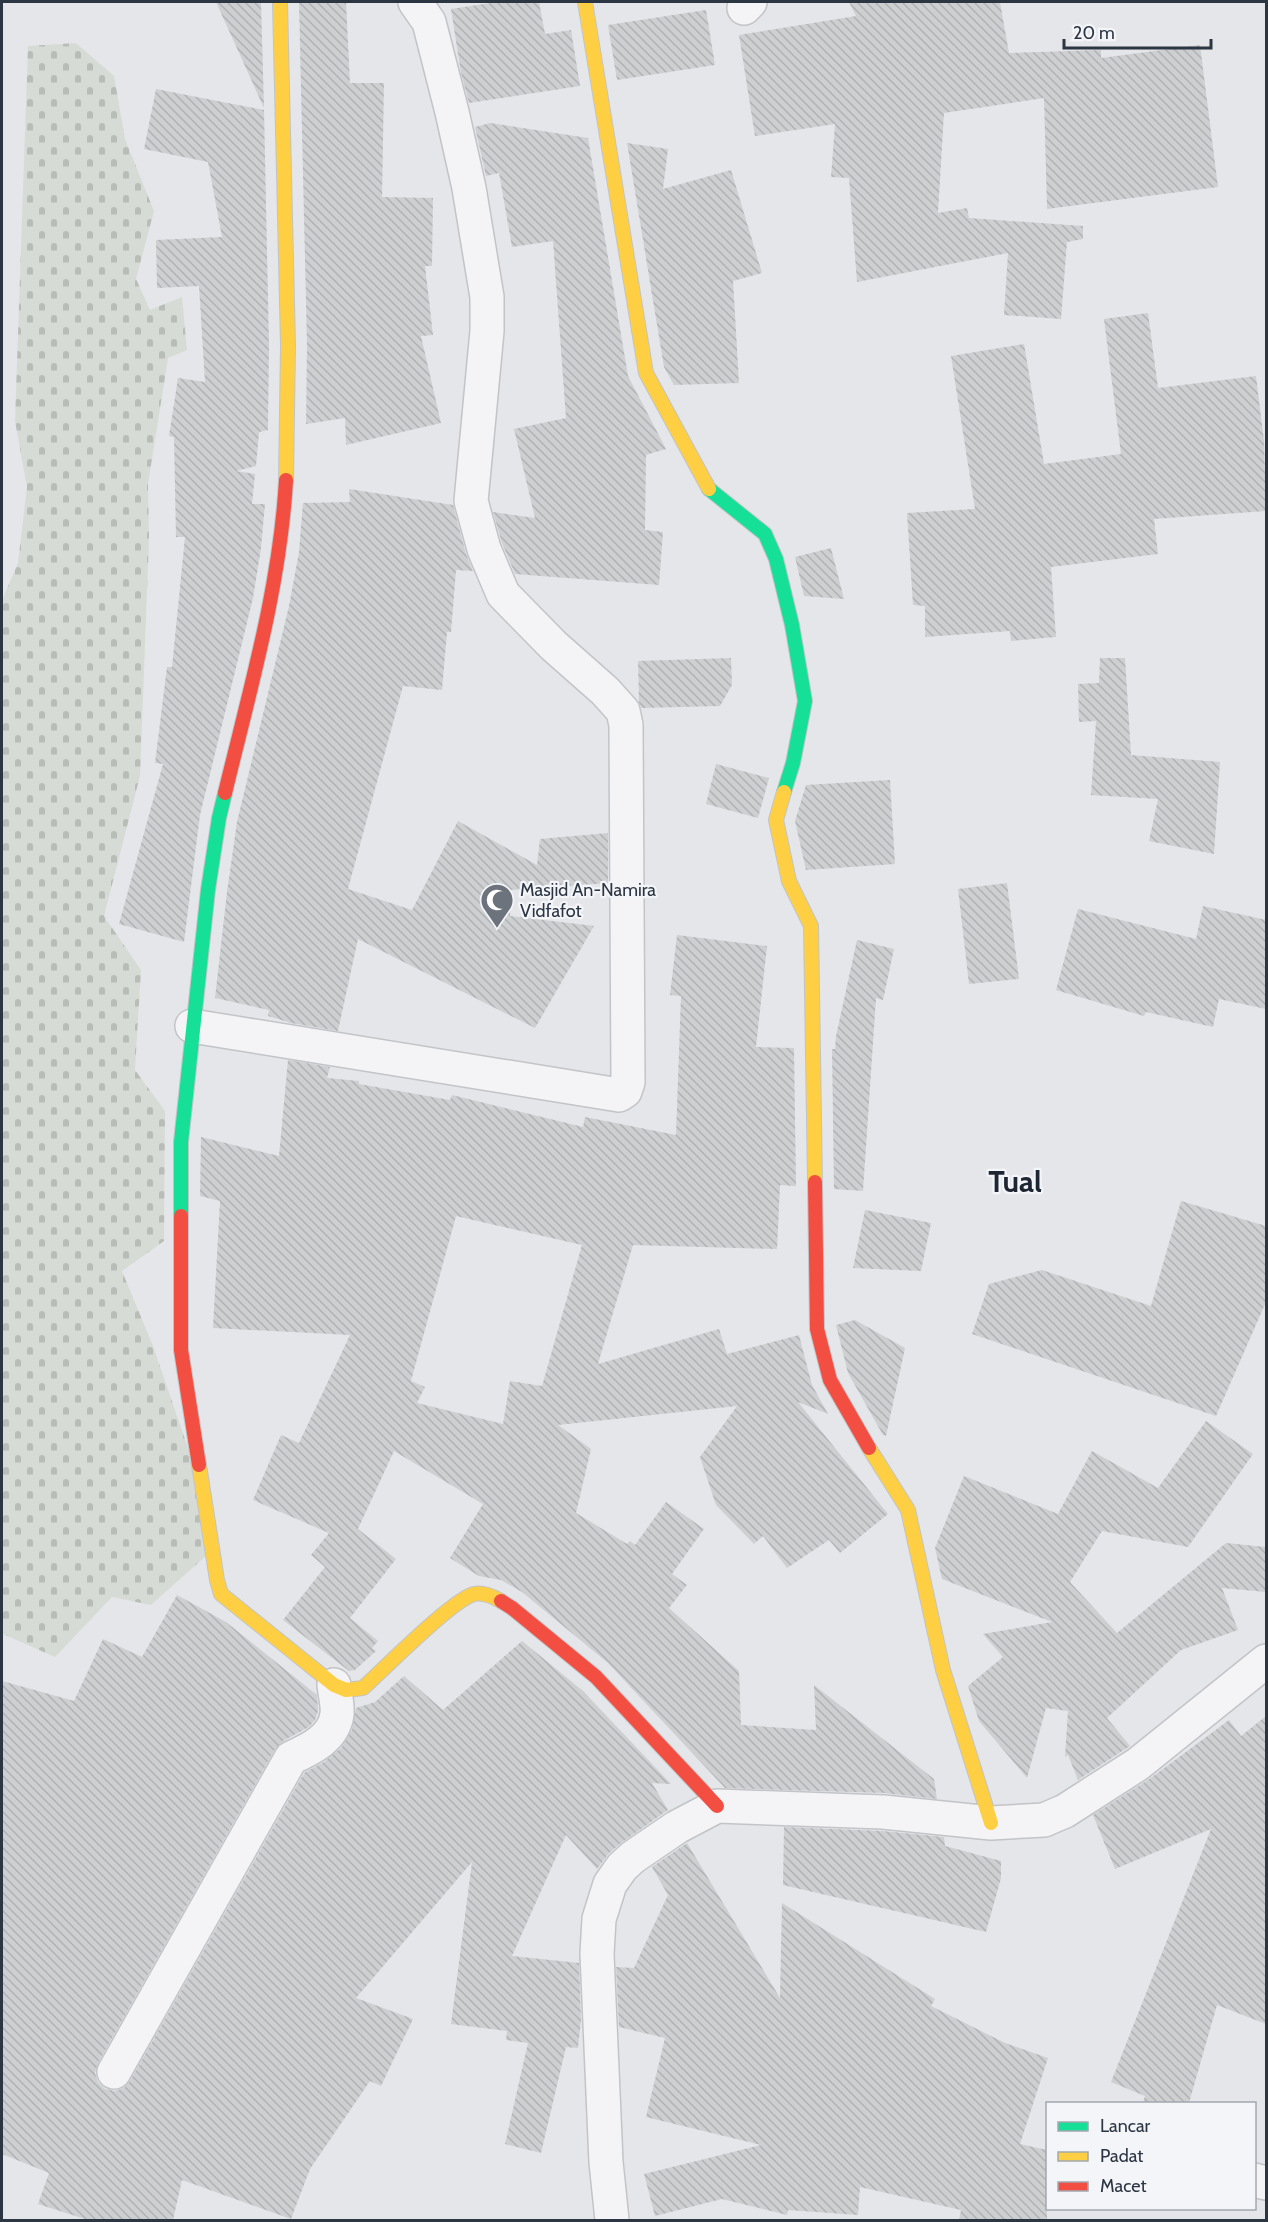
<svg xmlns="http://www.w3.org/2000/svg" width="1268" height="2222" viewBox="0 0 1268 2222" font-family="Cabin,sans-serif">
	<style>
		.cemetery { fill: url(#cemetery-stones) }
		.building { fill: url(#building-back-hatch); fill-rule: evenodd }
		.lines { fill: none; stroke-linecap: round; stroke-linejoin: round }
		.street-casing { stroke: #c2c4c7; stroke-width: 36 }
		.fast-casing { stroke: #c2c4c7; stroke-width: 16 }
		.slow-casing { stroke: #c2c4c7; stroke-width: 16 }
		.jam-casing { stroke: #c2c4c7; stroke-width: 16 }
		.street { stroke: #f4f4f6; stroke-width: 33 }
		.fast { stroke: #16e098; stroke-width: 14 }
		.slow { stroke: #ffcf43; stroke-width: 14 }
		.jam { stroke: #f24e42; stroke-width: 14 }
		.labels { text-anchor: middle; stroke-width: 4.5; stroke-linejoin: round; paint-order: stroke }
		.poi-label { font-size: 18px; fill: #2c3542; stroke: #f3f5f8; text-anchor: start }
		.town-label { font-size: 30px; font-weight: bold; fill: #1e2633; stroke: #f3f5f8 }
	</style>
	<defs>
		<pattern id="cemetery-stones" width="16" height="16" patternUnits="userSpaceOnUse" patternTransform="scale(1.5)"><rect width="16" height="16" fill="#d6dcd5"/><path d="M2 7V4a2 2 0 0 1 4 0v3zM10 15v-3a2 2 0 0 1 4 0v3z" fill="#b8bdb8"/></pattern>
		<pattern id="building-back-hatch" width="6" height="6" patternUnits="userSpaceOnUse" patternTransform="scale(1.5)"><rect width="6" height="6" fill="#cdcfd1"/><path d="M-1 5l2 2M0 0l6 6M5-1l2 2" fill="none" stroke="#b0b2b5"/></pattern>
	</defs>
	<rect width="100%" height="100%" fill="#e4e6e9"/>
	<path class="cemetery" d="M 76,43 L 114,76 L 125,139 L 154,211 L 136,279 L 150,310 L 182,297 L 187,350 L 168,358 L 148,484 L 149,539 L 140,776 L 104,916 L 141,970 L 135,1070 L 165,1111 L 164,1241 L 122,1271 L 153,1346 L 189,1451 L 207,1555 L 151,1605 L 112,1597 L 55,1657 L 3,1634 L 2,1605 L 2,600 L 18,563 L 27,487 L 15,421 L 28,46 Z"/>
	<g class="building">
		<path d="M 216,2 L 261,2 L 264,108 Z"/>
		<path d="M 299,2 L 346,2 L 350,83 L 384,83 L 382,197 L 433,198 L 432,266 L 425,266 L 433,335 L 421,336 L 441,423 L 346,445 L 345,418 L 306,424 L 307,345 Z"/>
		<path d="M 497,2 L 539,2 L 545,34 L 571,30 L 580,86 L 469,103 L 461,73 L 451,9 Z"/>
		<path d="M 849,2 L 1000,2 L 1009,53 L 1101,50 L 1101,58 L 1200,45 L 1218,187 L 1047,209 L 1044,98 L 944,113 L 938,213 L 967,208 L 969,218 L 1083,226 L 1083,239 L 1067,242 L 1061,319 L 1004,315 L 1008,253 L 857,282 L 849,178 L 831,177 L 835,124 L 755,136 L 739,35 L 856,16 Z"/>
		<path d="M 706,10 L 715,65 L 617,80 L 608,25 Z"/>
		<path d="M 156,89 L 264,110 L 269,345 L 268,430 L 259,432 L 256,466 L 236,471 L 255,474 L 252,504 L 265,504 L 261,548 L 253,598 L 200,815 L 184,942 L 119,924 L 163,764 L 155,763 L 167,667 L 172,667 L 185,537 L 176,537 L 174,437 L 169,436 L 178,378 L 205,382 L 199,286 L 157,288 L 156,240 L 222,237 L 208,162 L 144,149 Z"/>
		<path d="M 490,123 L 588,138 L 628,376 L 666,449 L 646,455 L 645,530 L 663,532 L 659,585 L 515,574 L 502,543 L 493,512 L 535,518 L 514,429 L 566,418 L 553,241 L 512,247 L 499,173 L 486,176 L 475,127 Z"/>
		<path d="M 627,143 L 668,149 L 663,189 L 731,170 L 762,273 L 733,281 L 739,383 L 674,385 L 664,367 Z"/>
		<path d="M 1148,313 L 1158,388 L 1256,376 L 1264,441 L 1266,511 L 1154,519 L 1158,554 L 1051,567 L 1056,637 L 1011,641 L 1010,631 L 925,637 L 925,606 L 913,605 L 907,513 L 975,509 L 951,356 L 1024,344 L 1044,464 L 1121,454 L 1104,319 Z"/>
		<path d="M 349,489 L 453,505 L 466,554 L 473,571 L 456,570 L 451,632 L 447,632 L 442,690 L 403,686 L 348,889 L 412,910 L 458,821 L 537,865 L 540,839 L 608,833 L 608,883 L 511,890 L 510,916 L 594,926 L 535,1028 L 358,939 L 338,1031 L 291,1023 L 268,1016 L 269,1010 L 215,998 L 227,892 L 237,822 L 289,606 L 299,552 L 303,503 L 350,502 Z"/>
		<path d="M 831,548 L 844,599 L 804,596 L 795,557 Z"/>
		<path d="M 731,658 L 732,685 L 720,706 L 642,708 L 639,703 L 638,661 Z"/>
		<path d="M 1100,658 L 1125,658 L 1131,755 L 1220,762 L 1214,854 L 1149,841 L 1158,799 L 1091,795 L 1096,721 L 1079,722 L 1078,684 L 1099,683 Z"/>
		<path d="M 716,764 L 769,778 L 758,818 L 706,804 Z"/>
		<path d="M 890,780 L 895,864 L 806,870 L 795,821 L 806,785 Z"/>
		<path d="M 1007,883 L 1019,979 L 969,984 L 958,889 Z"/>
		<path d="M 1203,906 L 1266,920 L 1266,1009 L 1219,999 L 1213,1027 L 1146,1012 L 1144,1016 L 1056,990 L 1078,909 L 1196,939 Z"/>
		<path d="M 677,935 L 767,946 L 756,1047 L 794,1048 L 796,1186 L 780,1185 L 777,1249 L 633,1245 L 598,1364 L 719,1329 L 727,1354 L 799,1335 L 812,1385 L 828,1414 L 798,1402 L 888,1514 L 840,1553 L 829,1540 L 787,1568 L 763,1536 L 754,1544 L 716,1505 L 700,1457 L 737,1406 L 558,1425 L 591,1449 L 576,1513 L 627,1544 L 630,1541 L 635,1545 L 666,1502 L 704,1529 L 672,1574 L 687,1585 L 669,1608 L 739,1671 L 741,1725 L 816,1730 L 814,1685 L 934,1779 L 937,1799 L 884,1793 L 725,1788 L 608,1663 L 522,1592 L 501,1580 L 479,1576 L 450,1558 L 483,1504 L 394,1451 L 358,1529 L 396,1559 L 350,1618 L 378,1641 L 372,1648 L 376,1651 L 355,1670 L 349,1671 L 283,1620 L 325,1567 L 311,1555 L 329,1533 L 253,1500 L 281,1435 L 299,1443 L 350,1335 L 213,1328 L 220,1201 L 200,1196 L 201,1137 L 279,1156 L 288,1060 L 330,1067 L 327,1078 L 359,1081 L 359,1084 L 450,1100 L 452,1095 L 583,1127 L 585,1117 L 676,1135 L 681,996 L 670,995 ZM 456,1216 L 582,1245 L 542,1386 L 510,1381 L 503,1424 L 417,1403 L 425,1387 L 411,1381 Z"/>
		<path d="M 857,940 L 894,949 L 883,1000 L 876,998 L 863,1191 L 834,1189 L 832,1049 L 835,1049 L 836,1036 Z"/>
		<path d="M 1181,1201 L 1266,1226 L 1266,1302 L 1216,1416 L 972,1334 L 989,1284 L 1042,1270 L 1151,1306 Z"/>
		<path d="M 865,1210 L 931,1223 L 921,1271 L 853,1268 Z"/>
		<path d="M 855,1320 L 905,1348 L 886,1436 L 883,1435 L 848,1373 L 836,1325 Z"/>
		<path d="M 1206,1421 L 1253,1454 L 1188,1547 L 1102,1531 L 1070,1582 L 1117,1633 L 1226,1543 L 1266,1547 L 1266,1592 L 1222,1588 L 1238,1630 L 1181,1650 L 1107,1718 L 1130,1746 L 1078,1780 L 1068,1755 L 1065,1757 L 1068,1711 L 1046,1708 L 1027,1778 L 979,1721 L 968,1686 L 1003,1657 L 983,1634 L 1052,1622 L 942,1579 L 935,1548 L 964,1476 L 1058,1514 L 1092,1451 L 1158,1488 Z"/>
		<path d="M 177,1595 L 226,1622 L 317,1695 L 318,1711 L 315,1720 L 309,1727 L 283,1741 L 275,1749 L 98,2063 L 95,2073 L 98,2082 L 105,2089 L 115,2091 L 124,2088 L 130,2081 L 304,1773 L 324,1762 L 341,1748 L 352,1730 L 356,1708 L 375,1702 L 404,1676 L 443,1710 L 522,1641 L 583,1691 L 671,1784 L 652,1783 L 668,1810 L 621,1843 L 609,1853 L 597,1869 L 566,1835 L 512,1956 L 579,1963 L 581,2020 L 578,2048 L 566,2047 L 541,2153 L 505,2144 L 528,2043 L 506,2040 L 507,2031 L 451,2024 L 472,1862 L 356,1998 L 413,2019 L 381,2086 L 370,2081 L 310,2169 L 291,2219 L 182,2180 L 173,2220 L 88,2220 L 38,2204 L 49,2173 L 2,2154 L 2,1681 L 74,1701 L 103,1639 L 142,1657 Z"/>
		<path d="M 1266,1716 L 1266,2024 L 1217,2005 L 1189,2103 L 1143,2103 L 1145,2096 L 1111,2082 L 1211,1829 L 1115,1869 L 1093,1815 L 1148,1780 L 1229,1720 L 1241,1736 Z"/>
		<path d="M 784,1827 L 882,1831 L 944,1837 L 945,1846 L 1001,1861 L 1001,1878 L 986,1932 L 783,1885 Z"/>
		<path d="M 687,1843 L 780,1998 L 782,1903 L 935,1999 L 931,2006 L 1005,2043 L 1048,2058 L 1020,2144 L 1047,2150 L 1047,2220 L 959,2220 L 961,2210 L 860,2187 L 858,2215 L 788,2210 L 787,2215 L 722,2199 L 655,2216 L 644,2174 L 761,2145 L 646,2117 L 665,2038 L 619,2027 L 616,1967 L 634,1968 L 668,1895 L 652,1867 Z"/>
	</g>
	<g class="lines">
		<g class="street-casing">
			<g id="street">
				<path d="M 744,8 L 750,2"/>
				<path d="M 192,1026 L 619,1095 L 625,1091 L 628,1082 L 626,725 L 623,711 L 605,691 L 554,646 L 503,594 L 484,549 L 471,501 L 487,331 L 487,297 L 469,188 L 452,112 L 429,22 L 415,2"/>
				<path d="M 114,2072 L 291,1758 C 311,1749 334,1738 337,1714 C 338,1705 335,1694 334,1685"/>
				<path d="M 1254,2180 L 1266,2183"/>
				<path d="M 612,2220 L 606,2162 L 597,1954 L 599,1919 L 610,1884 L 622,1867 L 633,1857 L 677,1827 L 717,1806 L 883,1812 L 991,1823 L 1044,1820 L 1065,1811 L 1138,1764 L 1266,1661"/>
			</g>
		</g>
		<g class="fast-casing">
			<g id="fast">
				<path d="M 709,489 L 765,534 L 776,559 L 792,625 L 805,701 L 793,763 L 784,792"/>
				<path d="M 181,1216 L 181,1142 L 208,890 L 219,818 L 225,793"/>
			</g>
		</g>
		<g class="slow-casing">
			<g id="slow">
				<path d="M 280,2 L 288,345 L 286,480"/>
				<path d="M 585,2 L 646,373 L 709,489"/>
				<path d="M 784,792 L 776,820 L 789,881 L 811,926 L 815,1182"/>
				<path d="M 869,1448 L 908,1510 L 943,1670 L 991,1823"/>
				<path d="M 199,1465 L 217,1580 L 221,1594 L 334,1685 L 346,1690 L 363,1688 C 384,1669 452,1600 474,1594 C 483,1592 494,1597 501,1601"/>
			</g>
		</g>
		<g class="jam-casing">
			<g id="jam">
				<path d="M 225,793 C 250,689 280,587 286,480"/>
				<path d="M 815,1182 L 817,1329 L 830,1380 L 869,1448"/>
				<path d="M 181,1216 L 181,1350 L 199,1465"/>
				<path d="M 501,1601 L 512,1608 L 596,1677 L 717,1806"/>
			</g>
		</g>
		<use href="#street" class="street"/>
		<use href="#fast" class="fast"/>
		<use href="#slow" class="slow"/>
		<use href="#jam" class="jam"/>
	</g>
	<defs>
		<g id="mosque-pin" transform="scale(1.725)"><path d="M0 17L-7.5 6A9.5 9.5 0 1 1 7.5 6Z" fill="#6c737c" stroke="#f3f5f8"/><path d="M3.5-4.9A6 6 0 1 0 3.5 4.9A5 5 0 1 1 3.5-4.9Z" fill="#fff"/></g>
	</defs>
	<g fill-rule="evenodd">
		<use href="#mosque-pin" x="497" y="900"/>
	</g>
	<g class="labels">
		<g class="poi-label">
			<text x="520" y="896">Masjid An-Namira<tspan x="520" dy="21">Vidfafot</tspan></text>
		</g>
		<g class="town-label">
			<text x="1015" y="1192">Tual</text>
		</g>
	</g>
	<rect width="1268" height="2222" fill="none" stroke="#2c3542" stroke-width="6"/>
	<rect x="1046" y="2102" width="210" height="108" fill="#f3f5f8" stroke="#a3a8af" stroke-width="1.5"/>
	<rect x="1058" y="2122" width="30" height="9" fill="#16e098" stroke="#a3a8af" stroke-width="1.5"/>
	<text x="1100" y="2132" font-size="18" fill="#2c3542">Lancar</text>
	<rect x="1058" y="2152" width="30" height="9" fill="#ffcf43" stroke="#a3a8af" stroke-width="1.5"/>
	<text x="1100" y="2162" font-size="18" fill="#2c3542">Padat</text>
	<rect x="1058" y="2182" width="30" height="9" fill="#f24e42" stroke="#a3a8af" stroke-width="1.5"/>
	<text x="1100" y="2192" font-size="18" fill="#2c3542">Macet</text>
	<path d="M1064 39v9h147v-9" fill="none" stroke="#2c3542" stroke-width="3"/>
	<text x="1073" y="39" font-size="18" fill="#2c3542" stroke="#f3f5f8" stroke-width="4.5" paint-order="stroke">20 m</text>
</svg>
